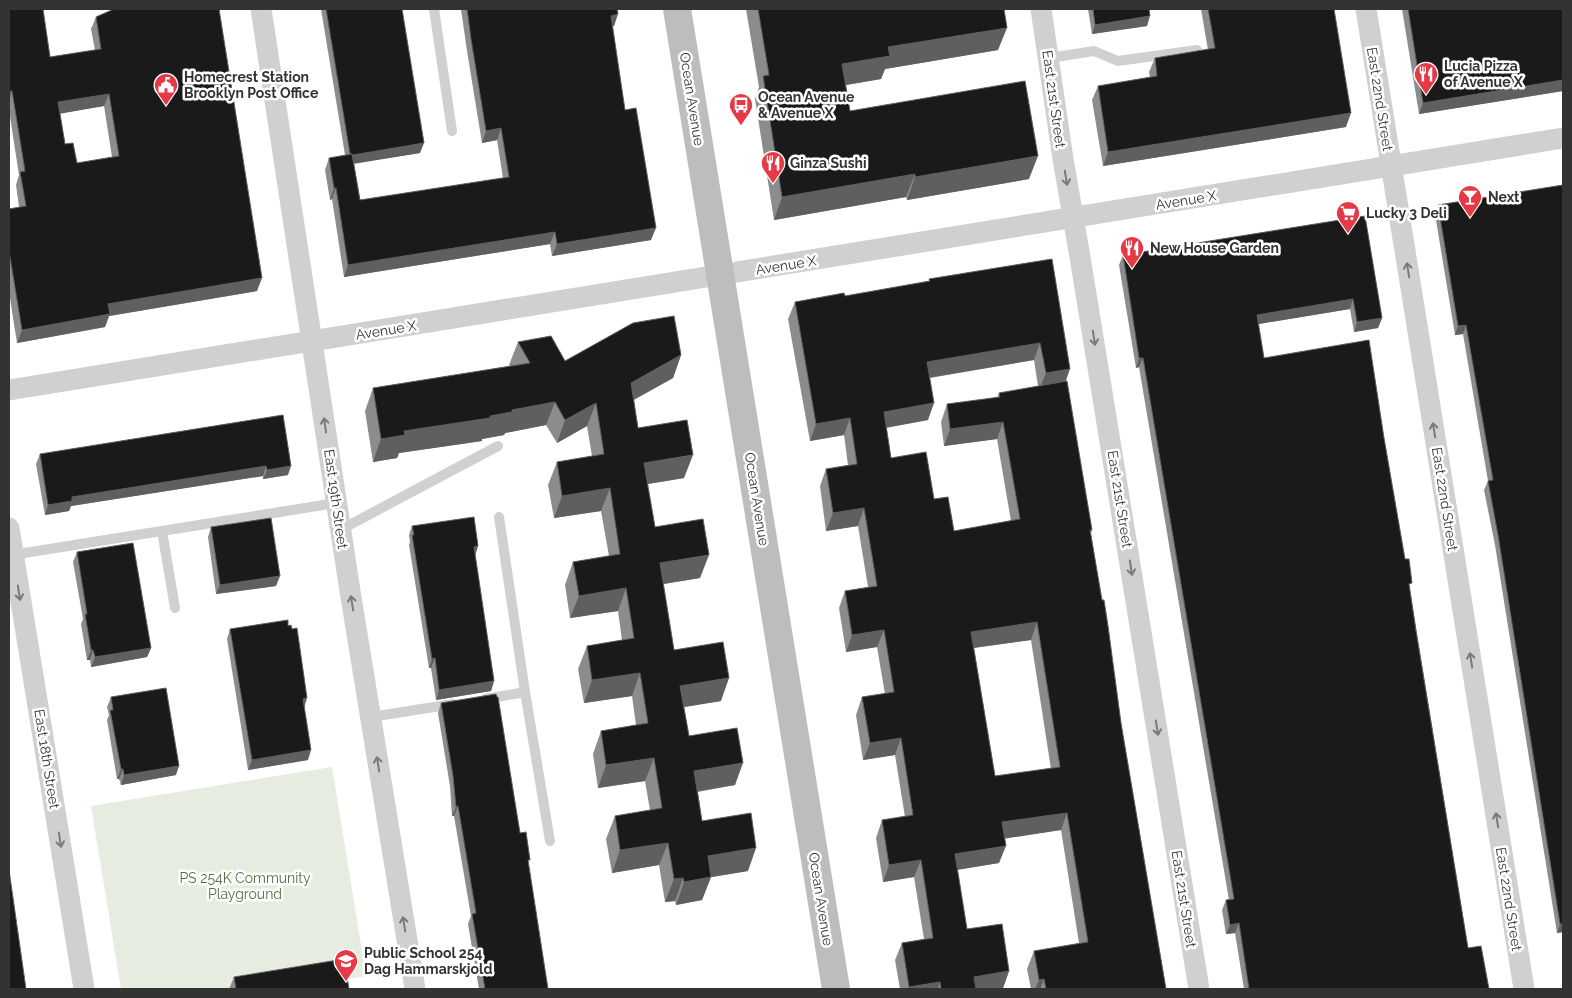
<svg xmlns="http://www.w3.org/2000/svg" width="1572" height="998" viewBox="0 0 1572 998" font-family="Raleway,sans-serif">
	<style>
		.green { fill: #e6ecdf }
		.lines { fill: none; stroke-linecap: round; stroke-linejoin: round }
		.service { stroke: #d0d0d0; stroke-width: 10 }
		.minor { stroke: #d0d0d0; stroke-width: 21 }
		.secondary { stroke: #bdbdbd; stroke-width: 28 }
		.wall { fill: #8c8c8c; fill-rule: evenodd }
		.shaded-wall { fill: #5f5f5f }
		.building { fill: #1a1a1a; stroke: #5f5f5f; fill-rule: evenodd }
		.oneway { stroke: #7a7a7a }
		.labels { text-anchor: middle; stroke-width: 5; stroke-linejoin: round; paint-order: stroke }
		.poi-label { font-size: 14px; font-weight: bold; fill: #333; stroke: #fff; text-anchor: start }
		.street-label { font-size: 14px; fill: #333; stroke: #fff }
		.park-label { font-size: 14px; fill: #56703f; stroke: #fff }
	</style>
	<rect width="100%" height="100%" fill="#fff"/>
	<path class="green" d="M 332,767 L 366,976 L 284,989 L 121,989 L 91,806 Z"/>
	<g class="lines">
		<g class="service">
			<path d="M 434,9 L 452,131"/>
			<path d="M 1049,58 L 1094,51 L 1118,61 L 1197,50"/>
			<path d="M 499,517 L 525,692 L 550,841"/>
			<path d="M 340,530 L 498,446"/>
			<path d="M 162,531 L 175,608"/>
			<path d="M 12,555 L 336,503"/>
			<path d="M 485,699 L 525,692"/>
			<path d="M 371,717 L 453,704"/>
		</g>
		<g class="minor">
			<path d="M 261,9 L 350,591 L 415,989"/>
			<path d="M 1041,9 L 1063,159 L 1080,257 L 1199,989"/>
			<path d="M 1366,9 L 1524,989"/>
			<path d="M 9,390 L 1563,138"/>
			<path d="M 9,528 L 84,989"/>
		</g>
		<path class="secondary" d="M 677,9 L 836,989"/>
	</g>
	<g class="wall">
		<path d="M 9,9 L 50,57 L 95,50 L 91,29 L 96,17 L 257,291 L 109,316 L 105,327 L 17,343 L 9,292 L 9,209 L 19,207 L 16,185 L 19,175 L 9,110 ZM 104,106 L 112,157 L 77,163 L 65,144 L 60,113 Z"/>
		<path d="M 321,9 L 402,9 L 420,153 L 354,163 L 360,200 L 503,178 L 497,140 L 482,143 L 467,51 L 461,9 L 617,9 L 614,26 L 612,26 L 625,110 L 651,240 L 552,256 L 550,244 L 344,277 L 332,199 L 330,200 L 325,170 L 329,158 L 345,155 Z"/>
		<path d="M 746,9 L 1004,9 L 998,50 L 885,69 L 881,79 L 846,85 L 850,111 L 1029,179 L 907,200 L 906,197 L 774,220 L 755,99 L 759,87 Z"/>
		<path d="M 1088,9 L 1149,9 L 1147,26 L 1092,34 Z"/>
		<path d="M 1201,9 L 1322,9 L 1346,127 L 1103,166 L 1092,100 L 1098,86 L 1150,77 L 1149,72 L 1155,58 L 1208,50 Z"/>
		<path d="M 1402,9 L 1563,9 L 1563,91 L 1419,114 Z"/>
		<path d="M 1563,185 L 1563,932 L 1557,933 L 1495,545 L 1484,490 L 1488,481 L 1463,334 L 1455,335 L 1435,214 L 1438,205 Z"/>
		<path d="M 1365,216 L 1382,318 L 1378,328 L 1354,332 L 1350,309 L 1258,324 L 1264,358 L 1384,438 L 1410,590 L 1468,948 L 1489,989 L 1244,989 L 1235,933 L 1226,934 L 1222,910 L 1226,900 L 1229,900 L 1139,367 L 1136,368 L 1119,265 L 1123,255 Z"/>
		<path d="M 1052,259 L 1066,381 L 1092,530 L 1091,533 L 1121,723 L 1166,989 L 1031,989 L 1027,969 L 1034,951 L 1079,943 L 1061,830 L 1005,838 L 999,863 L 957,870 L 967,929 L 1009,971 L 1003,988 L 998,989 L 900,989 L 895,960 L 902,943 L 924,939 L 914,877 L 883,882 L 876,838 L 882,820 L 905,817 L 895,755 L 863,760 L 856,715 L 862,697 L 885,694 L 877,647 L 846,652 L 839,608 L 845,591 L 868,587 L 858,526 L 826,531 L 820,486 L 826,469 L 848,465 L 844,435 L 810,441 L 788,319 L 795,302 L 845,296 L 929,281 L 929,279 ZM 1034,360 L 1038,386 L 999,393 L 997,398 L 947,404 L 941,422 L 944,446 L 997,439 L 1011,521 L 954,531 L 934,499 L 891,458 L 886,428 L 928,420 L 930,378 ZM 1031,640 L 1051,769 L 995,776 L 974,648 Z"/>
		<path d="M 518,342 L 565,361 L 681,355 L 673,378 L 634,400 L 638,428 L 684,478 L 647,484 L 655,527 L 700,578 L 663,584 L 674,650 L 721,701 L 684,707 L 689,736 L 735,785 L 698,792 L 702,821 L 748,871 L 711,877 L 702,900 L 676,905 L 675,901 L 665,902 L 659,865 L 612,873 L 606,839 L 615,816 L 650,810 L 645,781 L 598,788 L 593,754 L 601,731 L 636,725 L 632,696 L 584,703 L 578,669 L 587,646 L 622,640 L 618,611 L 570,618 L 565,585 L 573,562 L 609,556 L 601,511 L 554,518 L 548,485 L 557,462 L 592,456 L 587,426 L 557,443 L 546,425 L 505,433 L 504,435 L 482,439 L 482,441 L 399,453 L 397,458 L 373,462 L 365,411 L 373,388 L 510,366 L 509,365 Z"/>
		<path d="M 283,415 L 288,475 L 263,479 L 263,476 L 71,506 L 69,511 L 45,515 L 36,464 L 40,454 Z"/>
		<path d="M 412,526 L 478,546 L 475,554 L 494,681 L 491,691 L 436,700 L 431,668 L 429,668 L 409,545 L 410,542 L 409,535 Z"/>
		<path d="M 211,527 L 276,586 L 216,594 L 208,537 Z"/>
		<path d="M 77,552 L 151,648 L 147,657 L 91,667 L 90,660 L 87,660 L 81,624 L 83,619 L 73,562 Z"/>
		<path d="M 230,629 L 304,706 L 308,760 L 248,770 L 227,639 Z"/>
		<path d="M 111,697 L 176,775 L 121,785 L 119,779 L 117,779 L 107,720 L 109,715 L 107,707 Z"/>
		<path d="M 441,703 L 520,833 L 528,865 L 548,989 L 479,989 L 468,924 L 471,916 L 454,816 L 452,816 L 450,786 L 438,713 Z"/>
		<path d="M 234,977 L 349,989 L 229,989 Z"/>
	</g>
	<g class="shaded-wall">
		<path d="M 618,14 L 614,26 L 606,27 L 611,16 Z"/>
		<path d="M 1150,16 L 1147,26 L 1092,34 L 1095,25 Z"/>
		<path d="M 1007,28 L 998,50 L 885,69 L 881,79 L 834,87 L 842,64 L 888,47 Z"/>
		<path d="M 1563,80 L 1563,91 L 1419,114 L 1423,103 Z"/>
		<path d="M 9,91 L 12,91 L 9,101 Z"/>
		<path d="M 109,94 L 104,106 L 53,115 L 58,102 Z"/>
		<path d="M 1351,113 L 1346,127 L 1103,166 L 1108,152 Z"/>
		<path d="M 501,128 L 497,140 L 482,143 L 486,131 Z"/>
		<path d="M 424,143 L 420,153 L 347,165 L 350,155 Z"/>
		<path d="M 1038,156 L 1029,179 L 907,200 L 915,177 Z"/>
		<path d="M 915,174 L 906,197 L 774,220 L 782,197 Z"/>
		<path d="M 334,188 L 336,188 L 332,199 L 330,200 Z"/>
		<path d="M 656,228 L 651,240 L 552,256 L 557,244 Z"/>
		<path d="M 555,232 L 550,244 L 344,277 L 348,265 Z"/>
		<path d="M 262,278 L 257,291 L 109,316 L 105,327 L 17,343 L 22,330 L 108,304 Z"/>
		<path d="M 1353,299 L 1350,309 L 1253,325 L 1257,315 Z"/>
		<path d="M 1382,318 L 1378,328 L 1354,332 L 1357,322 Z"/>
		<path d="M 1466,325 L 1463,334 L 1455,335 L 1458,326 Z"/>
		<path d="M 1040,343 L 1034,360 L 921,379 L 927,362 Z"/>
		<path d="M 681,355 L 673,378 L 622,406 L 631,383 Z"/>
		<path d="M 1139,358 L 1143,358 L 1139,367 L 1136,368 Z"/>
		<path d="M 1070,369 L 1064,386 L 1039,390 L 1046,373 Z"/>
		<path d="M 555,402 L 546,425 L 505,433 L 504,435 L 482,439 L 482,441 L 399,453 L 397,458 L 373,462 L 381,439 L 404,431 Z"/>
		<path d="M 596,403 L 587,426 L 557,443 L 565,420 Z"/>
		<path d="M 934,403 L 928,420 L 878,429 L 884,412 Z"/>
		<path d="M 850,418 L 844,435 L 810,441 L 816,424 Z"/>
		<path d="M 1003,422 L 997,439 L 944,446 L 950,429 Z"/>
		<path d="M 693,455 L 684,478 L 636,486 L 644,463 Z"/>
		<path d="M 266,466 L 263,476 L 71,506 L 69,511 L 45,515 L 48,505 L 72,497 Z"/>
		<path d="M 291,466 L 288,475 L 263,479 L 267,470 Z"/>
		<path d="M 610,488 L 601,511 L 554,518 L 562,496 Z"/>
		<path d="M 864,508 L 858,526 L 826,531 L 833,513 Z"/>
		<path d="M 478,546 L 475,556 L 474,547 Z"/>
		<path d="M 709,555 L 700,578 L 651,586 L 660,563 Z"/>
		<path d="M 280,576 L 276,586 L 216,594 L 220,585 Z"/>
		<path d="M 626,588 L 618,611 L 570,618 L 579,596 Z"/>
		<path d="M 1037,622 L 1031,640 L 965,649 L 971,632 Z"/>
		<path d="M 884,630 L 877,647 L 846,652 L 852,635 Z"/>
		<path d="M 151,648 L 147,657 L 91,667 L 95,657 Z"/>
		<path d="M 91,650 L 93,650 L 90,660 L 87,660 Z"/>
		<path d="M 435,658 L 431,668 L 429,668 L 432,659 Z"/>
		<path d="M 640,673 L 632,696 L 584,703 L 592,680 Z"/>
		<path d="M 729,678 L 721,701 L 672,709 L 680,686 Z"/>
		<path d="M 494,681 L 491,691 L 436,700 L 439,690 Z"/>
		<path d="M 307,698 L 304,708 L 303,699 Z"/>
		<path d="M 901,738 L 895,755 L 863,760 L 870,743 Z"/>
		<path d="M 311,750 L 308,760 L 248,770 L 252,760 Z"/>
		<path d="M 654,758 L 645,781 L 598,788 L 606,765 Z"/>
		<path d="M 743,763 L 735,785 L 686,793 L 694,771 Z"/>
		<path d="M 179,766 L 176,775 L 121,785 L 124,775 Z"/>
		<path d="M 121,769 L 123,769 L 119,779 L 117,779 Z"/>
		<path d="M 458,806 L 454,816 L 452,816 L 456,807 Z"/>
		<path d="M 1067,813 L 1061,830 L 996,840 L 1002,822 Z"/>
		<path d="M 668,843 L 659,865 L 612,873 L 620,850 Z"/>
		<path d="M 1006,846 L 999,863 L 949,871 L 955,854 Z"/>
		<path d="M 756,848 L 748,871 L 700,879 L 708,856 Z"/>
		<path d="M 921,860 L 914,877 L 883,882 L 889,865 Z"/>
		<path d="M 711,877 L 702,900 L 676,905 L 684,882 Z"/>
		<path d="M 683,878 L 675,901 L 665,902 L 674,879 Z"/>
		<path d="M 1239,923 L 1235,933 L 1226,934 L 1230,925 Z"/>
		<path d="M 1560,924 L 1563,924 L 1563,932 L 1557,933 Z"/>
		<path d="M 1009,971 L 1003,988 L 998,989 L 970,989 L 974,977 Z"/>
		<path d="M 1044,979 L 1040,989 L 1035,989 L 1039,980 Z"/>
		<path d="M 940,982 L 938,989 L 908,989 L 909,987 Z"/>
	</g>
	<g class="building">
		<path d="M 9,9 L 43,9 L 50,57 L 101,49 L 96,17 L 114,9 L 219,9 L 262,278 L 108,304 L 110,314 L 22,330 L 9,251 L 9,209 L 26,206 L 20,172 L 25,171 L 12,91 L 9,91 ZM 109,94 L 119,156 L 77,163 L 73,143 L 65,144 L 58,102 Z"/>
		<path d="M 326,9 L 402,9 L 424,143 L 353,155 L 352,154 L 350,154 Z"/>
		<path d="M 467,9 L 617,9 L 618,14 L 611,16 L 625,110 L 636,108 L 656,228 L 557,244 L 555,232 L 348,265 L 336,188 L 334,188 L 329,158 L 352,154 L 360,200 L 509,177 L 501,128 L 486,131 L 471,39 Z"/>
		<path d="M 758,9 L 1004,9 L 1007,28 L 888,47 L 890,56 L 842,64 L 850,111 L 1025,81 L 1038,156 L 915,177 L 915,174 L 782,197 L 763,76 L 769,75 Z"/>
		<path d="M 1093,9 L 1149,9 L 1150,16 L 1095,25 Z"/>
		<path d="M 1208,9 L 1334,9 L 1351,113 L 1108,152 L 1098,86 L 1157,76 L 1155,58 L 1215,48 Z"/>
		<path d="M 1408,9 L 1563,9 L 1563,80 L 1423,103 Z"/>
		<path d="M 1563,185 L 1563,924 L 1560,924 L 1498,535 L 1488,481 L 1493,480 L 1466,325 L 1458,326 L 1438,205 Z"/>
		<path d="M 1365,216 L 1382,318 L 1357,322 L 1353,299 L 1257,315 L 1264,358 L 1369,340 L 1384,438 L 1405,559 L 1409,559 L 1412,583 L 1409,584 L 1416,631 L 1468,948 L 1481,946 L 1489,989 L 1249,989 L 1239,923 L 1230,925 L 1226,900 L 1234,899 L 1143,358 L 1139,358 L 1123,255 Z"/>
		<path d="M 1052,259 L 1070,369 L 1046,373 L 1040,343 L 927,362 L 934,403 L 884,412 L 891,458 L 926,452 L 934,499 L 948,497 L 954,531 L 1020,519 L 1003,422 L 950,429 L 947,404 L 1000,397 L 999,393 L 1067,381 L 1092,530 L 1090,530 L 1102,600 L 1104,600 L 1108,626 L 1121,723 L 1166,989 L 1046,989 L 1044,979 L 1039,980 L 1034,951 L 1088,942 L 1067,813 L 1002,822 L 1006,846 L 955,854 L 967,929 L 1002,924 L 1009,971 L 974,977 L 976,989 L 941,989 L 940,982 L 909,987 L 902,943 L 933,938 L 921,860 L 889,865 L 882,820 L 913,815 L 901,738 L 870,743 L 862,697 L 894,692 L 884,630 L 852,635 L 845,591 L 877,586 L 864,508 L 833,513 L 826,469 L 857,464 L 850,418 L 816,424 L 795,302 L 844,293 L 845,296 L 930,281 L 929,279 ZM 1037,622 L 1060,767 L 995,776 L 971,632 Z"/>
		<path d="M 674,316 L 681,355 L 631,383 L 638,428 L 687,420 L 693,455 L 644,463 L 655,527 L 703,519 L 709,555 L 660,563 L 674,650 L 723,642 L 729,678 L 680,686 L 689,736 L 737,728 L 743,763 L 694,771 L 702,821 L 751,813 L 756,848 L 708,856 L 711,877 L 684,882 L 683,878 L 674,879 L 668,843 L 620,850 L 615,816 L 662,808 L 654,758 L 606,765 L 601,731 L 648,723 L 640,673 L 592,680 L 587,646 L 634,638 L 626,588 L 579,596 L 573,562 L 620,554 L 610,488 L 562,496 L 557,462 L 604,454 L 596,403 L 565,420 L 555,402 L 512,410 L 512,412 L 490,416 L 490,418 L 404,431 L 405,435 L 381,439 L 373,388 L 530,363 L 518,342 L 551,336 L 565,361 L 633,323 Z"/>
		<path d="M 283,415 L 291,466 L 267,470 L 266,466 L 72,497 L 72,501 L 48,505 L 40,454 Z"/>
		<path d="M 474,517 L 478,546 L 474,547 L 494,681 L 439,690 L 435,658 L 432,659 L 412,535 L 414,535 L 412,526 Z"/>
		<path d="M 271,518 L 280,576 L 220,585 L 211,527 Z"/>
		<path d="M 133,543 L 151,648 L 95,657 L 93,650 L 91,650 L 85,614 L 87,614 L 77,552 Z"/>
		<path d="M 288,620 L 288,626 L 291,625 L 292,629 L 297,628 L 307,698 L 303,699 L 311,750 L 252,760 L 230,629 Z"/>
		<path d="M 166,688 L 179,766 L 124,775 L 123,769 L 121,769 L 110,710 L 113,710 L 111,697 Z"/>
		<path d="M 496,694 L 497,697 L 498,697 L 520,833 L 526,832 L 530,860 L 528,860 L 548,989 L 485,989 L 472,914 L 476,913 L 458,806 L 456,807 L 453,776 L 441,703 Z"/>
		<path d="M 9,870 L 26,989 L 9,989 Z"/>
		<path d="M 344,959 L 349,989 L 236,989 L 234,977 Z"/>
	</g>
	<defs><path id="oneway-shaft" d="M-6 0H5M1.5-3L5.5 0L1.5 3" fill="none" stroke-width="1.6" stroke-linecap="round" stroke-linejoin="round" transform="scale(1.25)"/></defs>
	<g class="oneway">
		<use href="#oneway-shaft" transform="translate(1066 178) rotate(80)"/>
		<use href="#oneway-shaft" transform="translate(1408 270) rotate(-99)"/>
		<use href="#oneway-shaft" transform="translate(1094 338) rotate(81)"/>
		<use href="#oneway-shaft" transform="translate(325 425) rotate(-98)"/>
		<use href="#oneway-shaft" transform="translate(1434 430) rotate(-99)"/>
		<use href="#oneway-shaft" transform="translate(1131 568) rotate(81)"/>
		<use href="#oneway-shaft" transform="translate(19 593) rotate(81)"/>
		<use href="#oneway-shaft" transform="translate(352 603) rotate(-99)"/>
		<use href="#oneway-shaft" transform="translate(1471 660) rotate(-99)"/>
		<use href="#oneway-shaft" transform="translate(1157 728) rotate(81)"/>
		<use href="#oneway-shaft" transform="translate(378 764) rotate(-99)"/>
		<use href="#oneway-shaft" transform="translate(1497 820) rotate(-99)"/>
		<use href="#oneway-shaft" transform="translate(60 840) rotate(81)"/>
		<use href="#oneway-shaft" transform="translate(404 924) rotate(-99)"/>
	</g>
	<defs>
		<g id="restaurant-pin" transform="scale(1.25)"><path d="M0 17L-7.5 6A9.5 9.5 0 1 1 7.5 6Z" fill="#e63946" stroke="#fff"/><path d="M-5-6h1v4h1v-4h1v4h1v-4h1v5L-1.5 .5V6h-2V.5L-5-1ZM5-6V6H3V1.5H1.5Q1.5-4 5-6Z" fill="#fff"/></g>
		<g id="civic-pin" transform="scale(1.25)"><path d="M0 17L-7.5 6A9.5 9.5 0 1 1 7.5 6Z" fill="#e63946" stroke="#fff"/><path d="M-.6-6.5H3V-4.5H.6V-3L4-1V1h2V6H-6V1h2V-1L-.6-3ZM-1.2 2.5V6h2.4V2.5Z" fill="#fff"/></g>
		<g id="bus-pin" transform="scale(1.25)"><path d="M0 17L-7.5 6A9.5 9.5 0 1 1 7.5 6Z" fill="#e63946" stroke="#fff"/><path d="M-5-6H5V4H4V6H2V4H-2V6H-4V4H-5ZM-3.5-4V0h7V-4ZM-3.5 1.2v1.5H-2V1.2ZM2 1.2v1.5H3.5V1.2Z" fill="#fff"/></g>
		<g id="bar-pin" transform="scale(1.25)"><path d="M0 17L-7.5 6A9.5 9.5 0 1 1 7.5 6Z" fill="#e63946" stroke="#fff"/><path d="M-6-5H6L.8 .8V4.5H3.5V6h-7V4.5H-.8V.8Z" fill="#fff"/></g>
		<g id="supermarket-pin" transform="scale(1.25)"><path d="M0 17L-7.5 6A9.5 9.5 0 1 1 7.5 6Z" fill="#e63946" stroke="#fff"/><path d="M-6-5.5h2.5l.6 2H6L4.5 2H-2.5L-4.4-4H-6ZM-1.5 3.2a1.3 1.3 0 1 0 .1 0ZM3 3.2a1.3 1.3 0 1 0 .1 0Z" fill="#fff"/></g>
		<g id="school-pin" transform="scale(1.25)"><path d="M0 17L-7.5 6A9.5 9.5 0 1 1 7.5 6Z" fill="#e63946" stroke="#fff"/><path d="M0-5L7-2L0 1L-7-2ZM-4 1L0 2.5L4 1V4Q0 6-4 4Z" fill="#fff"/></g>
	</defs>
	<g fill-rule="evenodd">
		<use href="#restaurant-pin" x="1426" y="74"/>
		<use href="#civic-pin" x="166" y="85"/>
		<use href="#bus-pin" x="741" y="105"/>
		<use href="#restaurant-pin" x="773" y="163"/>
		<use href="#bar-pin" x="1470" y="197"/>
		<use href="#supermarket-pin" x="1348" y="213"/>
		<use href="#restaurant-pin" x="1132" y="248"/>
		<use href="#school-pin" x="346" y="961"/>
	</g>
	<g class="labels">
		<g class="poi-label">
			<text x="1444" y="71">Lucia Pizza<tspan x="1444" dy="16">of Avenue X</tspan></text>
			<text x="184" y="82">Homecrest Station<tspan x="184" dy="16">Brooklyn Post Office</tspan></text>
			<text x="758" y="102">Ocean Avenue<tspan x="758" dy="16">&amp; Avenue X</tspan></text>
			<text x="790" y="168">Ginza Sushi</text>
			<text x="1488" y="202">Next</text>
			<text x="1366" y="218">Lucky 3 Deli</text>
			<text x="1150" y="253">New House Garden</text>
			<text x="364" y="958">Public School 254<tspan x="364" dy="16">Dag Hammarskjold</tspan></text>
		</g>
		<g class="street-label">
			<text transform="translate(692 99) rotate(81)" y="5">Ocean Avenue</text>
			<text transform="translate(1054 99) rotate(82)" y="5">East 21st Street</text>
			<text transform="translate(1380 99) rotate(81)" y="5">East 22nd Street</text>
			<text transform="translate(1186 200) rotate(-9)" y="5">Avenue X</text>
			<text transform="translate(786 265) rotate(-9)" y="5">Avenue X</text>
			<text transform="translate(386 330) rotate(-9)" y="5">Avenue X</text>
			<text transform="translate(336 499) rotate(82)" y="5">East 19th Street</text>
			<text transform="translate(757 499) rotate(81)" y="5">Ocean Avenue</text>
			<text transform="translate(1120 499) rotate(81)" y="5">East 21st Street</text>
			<text transform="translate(1445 499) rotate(81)" y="5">East 22nd Street</text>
			<text transform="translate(47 759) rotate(81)" y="5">East 18th Street</text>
			<text transform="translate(821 899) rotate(81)" y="5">Ocean Avenue</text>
			<text transform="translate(1184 899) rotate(81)" y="5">East 21st Street</text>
			<text transform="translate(1509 899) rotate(81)" y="5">East 22nd Street</text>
		</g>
		<g class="park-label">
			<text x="245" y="883">PS 254K Community<tspan x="245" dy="16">Playground</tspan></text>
		</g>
	</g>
	<rect width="1572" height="998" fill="none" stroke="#333333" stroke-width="20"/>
</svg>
